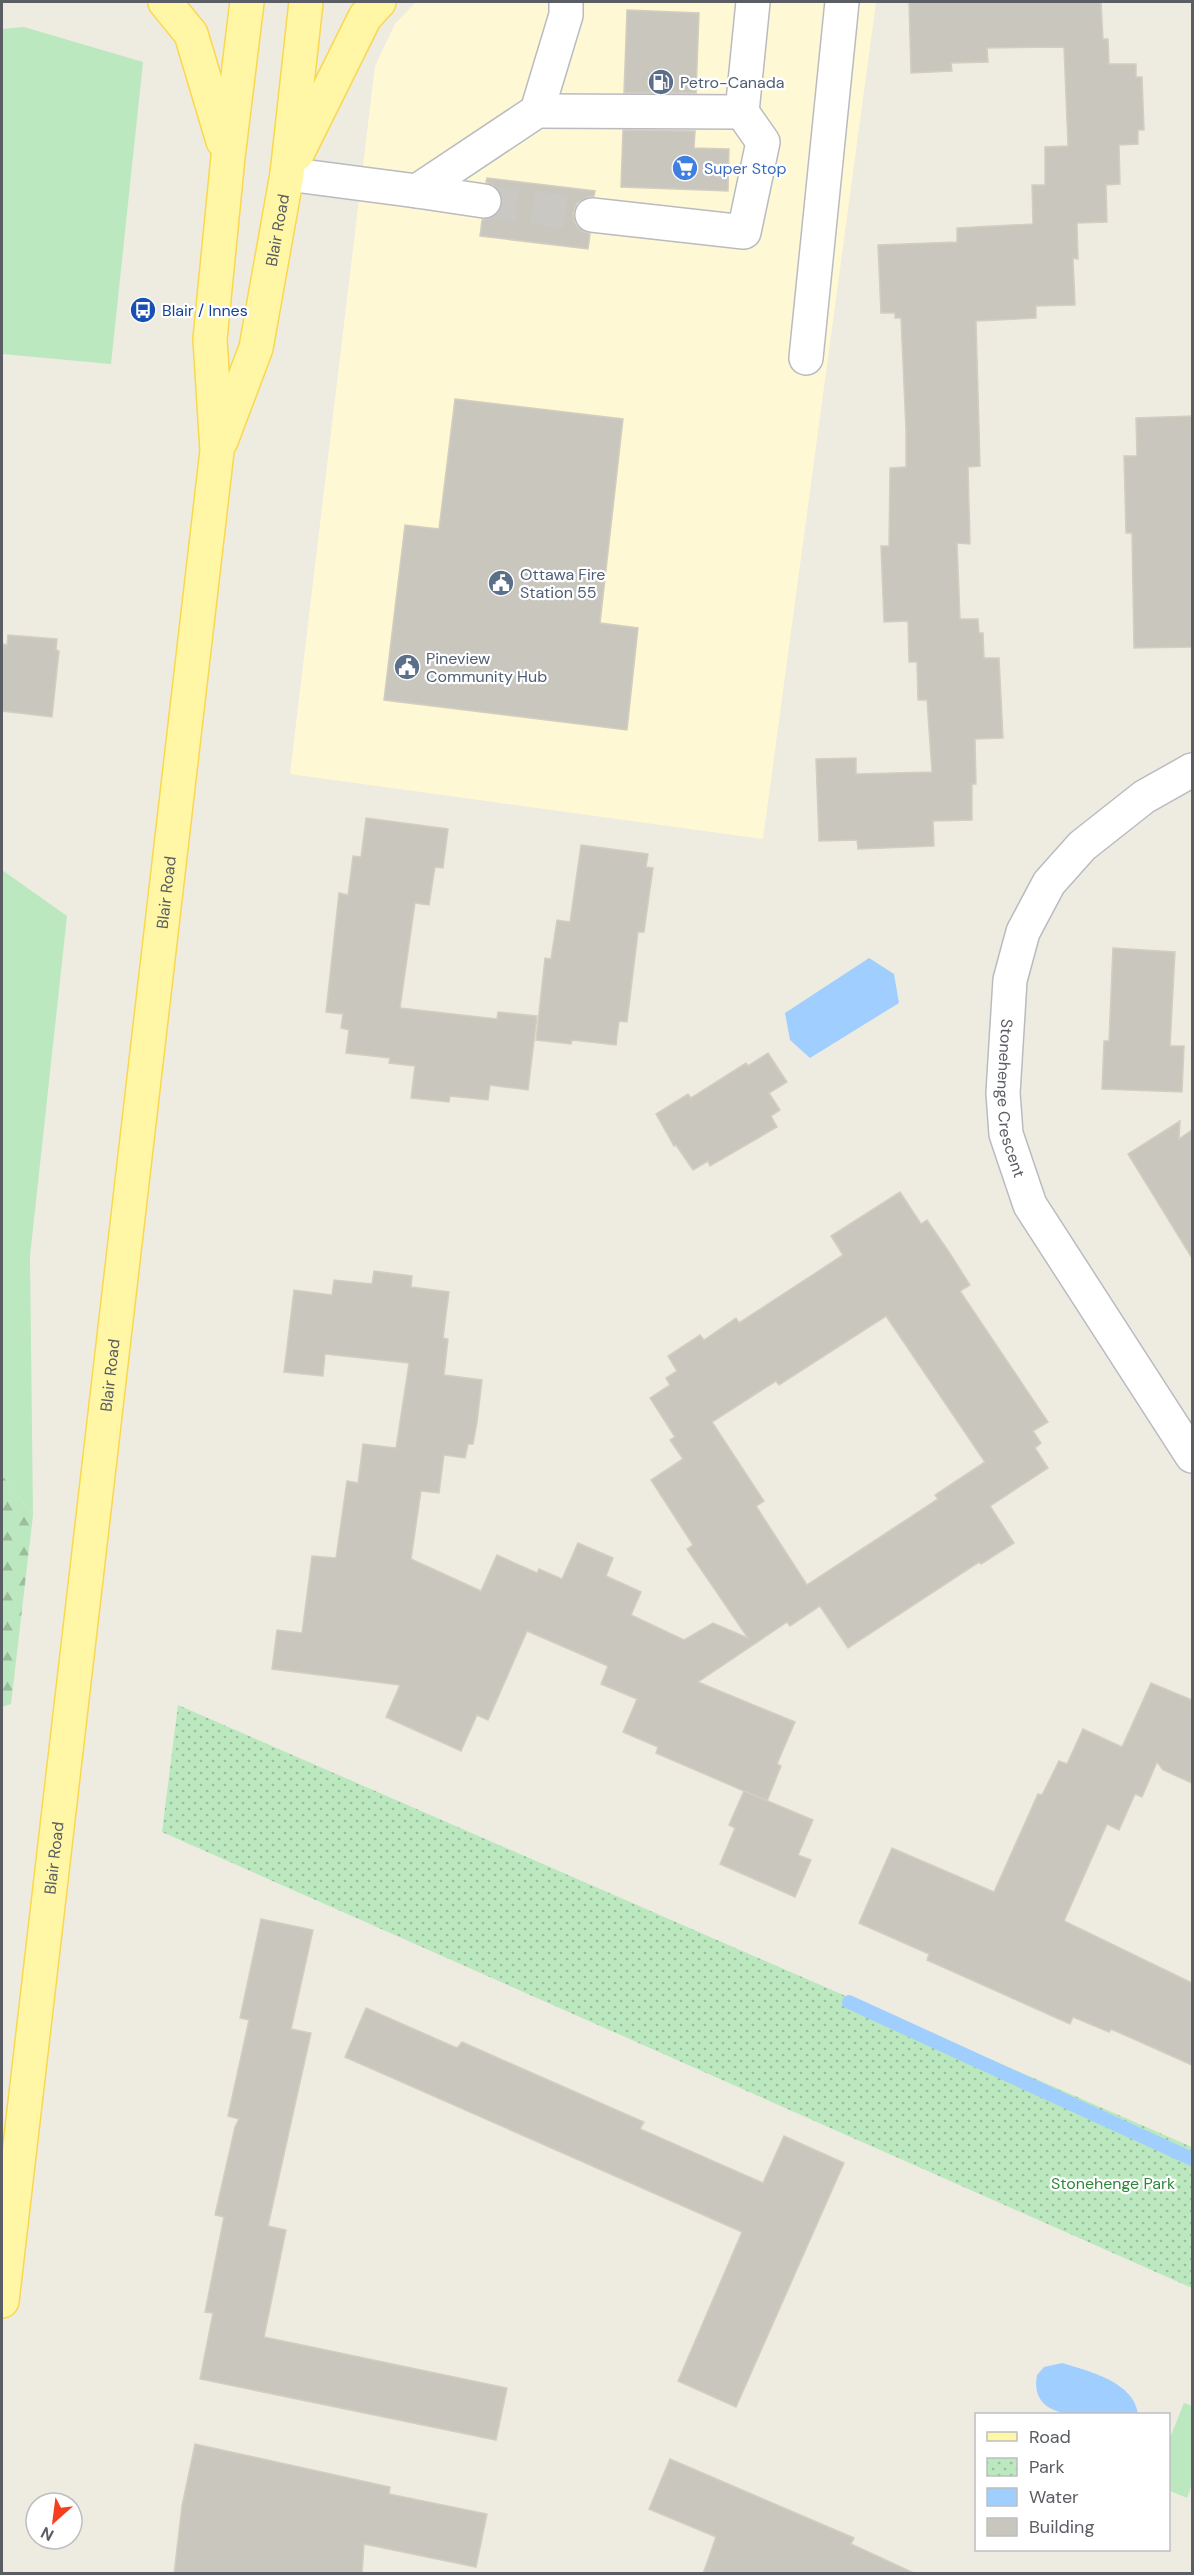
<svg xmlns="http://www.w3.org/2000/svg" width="1194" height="2575" viewBox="0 0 1194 2575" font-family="'DM Sans',sans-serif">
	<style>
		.commercial { fill: #fff8d5 }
		.grass { fill: #bbe8be }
		.forest { fill: url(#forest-firs) }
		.park { fill: url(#park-dots) }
		.water { fill: #a0cfff }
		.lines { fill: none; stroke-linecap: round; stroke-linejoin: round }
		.stream { stroke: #a0cfff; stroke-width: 14 }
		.building { fill: #c9c6be; stroke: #d3cebf; stroke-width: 1.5; fill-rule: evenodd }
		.minor-tunnel { stroke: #c9c8c2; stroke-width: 33; stroke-dasharray: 33 16; stroke-linecap: butt }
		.minor-casing { stroke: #b9bbc1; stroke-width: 36 }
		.major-casing { stroke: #fbd74d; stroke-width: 36 }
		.minor { stroke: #fff; stroke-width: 33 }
		.major { stroke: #fff7a5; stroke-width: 33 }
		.labels { text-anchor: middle; stroke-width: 4.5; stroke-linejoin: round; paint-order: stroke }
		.service-label { font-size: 16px; fill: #4e5e75; stroke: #fff; text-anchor: start }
		.shop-label { font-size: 16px; fill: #366cbe; stroke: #fff; text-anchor: start }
		.street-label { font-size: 16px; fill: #5a5d63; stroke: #fff }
		.transit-label { font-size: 16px; fill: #164399; stroke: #fff; text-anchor: start }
		.park-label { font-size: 16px; fill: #2e8639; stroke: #fff }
	</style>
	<defs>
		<pattern id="forest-firs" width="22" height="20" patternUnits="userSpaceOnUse" patternTransform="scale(1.5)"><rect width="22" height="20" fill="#bbe8be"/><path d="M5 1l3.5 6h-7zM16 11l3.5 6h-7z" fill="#9bbf9e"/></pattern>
		<pattern id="park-dots" width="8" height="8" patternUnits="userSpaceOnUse" patternTransform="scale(1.5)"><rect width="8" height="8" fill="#bbe8be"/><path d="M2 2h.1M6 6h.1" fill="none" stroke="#9bbf9e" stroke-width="1.8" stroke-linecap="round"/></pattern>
	</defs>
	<rect width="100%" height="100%" fill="#eeece1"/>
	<path class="commercial" d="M 416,2 L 876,2 L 763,839 L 290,774 L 375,66 L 395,24 Z"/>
	<g class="grass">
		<path d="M 24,27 L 143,62 L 111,364 L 2,354 L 2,29 Z"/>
		<path d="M 2,870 L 67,916 L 30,1256 L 33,1515 L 2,1475 Z"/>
		<path d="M 1184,2403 L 1192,2406 L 1192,2484 L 1187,2498 L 1168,2490 L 1169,2440 Z"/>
	</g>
	<path class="forest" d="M 2,1475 L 33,1515 L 11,1704 L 2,1707 Z"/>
	<path class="park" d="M 178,1705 L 1192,2147 L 1192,2288 L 162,1832 Z"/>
	<g class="water">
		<path d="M 869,958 L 894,974 L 899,1003 L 810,1058 L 790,1040 L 785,1013 Z"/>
		<path d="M 1062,2363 C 1089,2371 1134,2382 1138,2414 C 1105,2415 1027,2428 1037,2375 L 1044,2367 Z"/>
	</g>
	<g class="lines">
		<path class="stream" d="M 849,2002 L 1192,2159"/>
	</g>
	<g class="building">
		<path d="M 909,2 L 1101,2 L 1103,39 L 1108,39 L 1109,64 L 1136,64 L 1136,77 L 1142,77 L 1144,130 L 1138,130 L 1138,144 L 1119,145 L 1120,184 L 1106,185 L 1107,222 L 1077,223 L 1078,259 L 1073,258 L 1075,305 L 1036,306 L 1036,318 L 976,321 L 980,466 L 968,467 L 970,544 L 957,543 L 960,619 L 978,619 L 979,633 L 983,633 L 984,658 L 999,658 L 1003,738 L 975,739 L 976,784 L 972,784 L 972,820 L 933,821 L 934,846 L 858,849 L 857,840 L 819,841 L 816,759 L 856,758 L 856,774 L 932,772 L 927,700 L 918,700 L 917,662 L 909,662 L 908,621 L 884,622 L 881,546 L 889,546 L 890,468 L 906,467 L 906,430 L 901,318 L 895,318 L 895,313 L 881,313 L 878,245 L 957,242 L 957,228 L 1033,224 L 1032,185 L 1045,185 L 1045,147 L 1068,146 L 1064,47 L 987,48 L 988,62 L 951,63 L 952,71 L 911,73 Z"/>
		<path d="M 627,10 L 699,13 L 696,93 L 624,93 Z"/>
		<path d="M 623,130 L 695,131 L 694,148 L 729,149 L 728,191 L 621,187 Z"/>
		<path d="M 487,178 L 595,191 L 594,196 L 585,198 L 577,203 L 573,214 L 575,223 L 580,230 L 590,234 L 588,249 L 480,236 L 482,220 L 491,218 L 498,213 L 503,203 L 501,194 L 495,186 L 486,182 Z"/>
		<path d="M 455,399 L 623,419 L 600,623 L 638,628 L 627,730 L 384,700 L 405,525 L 439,529 Z"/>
		<path d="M 1192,416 L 1192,647 L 1134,648 L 1132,533 L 1126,533 L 1124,456 L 1137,456 L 1136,418 Z"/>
		<path d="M 8,635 L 57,639 L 56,650 L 59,651 L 52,717 L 2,711 L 2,662 L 3,644 L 7,645 Z"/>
		<path d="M 366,818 L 448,829 L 443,868 L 435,867 L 429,905 L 415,903 L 400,1008 L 497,1019 L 498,1012 L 537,1016 L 528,1090 L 490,1085 L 488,1100 L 450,1096 L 449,1102 L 411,1098 L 415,1066 L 389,1063 L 390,1058 L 346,1053 L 349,1030 L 341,1028 L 343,1014 L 326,1012 L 339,893 L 348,895 L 353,856 L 361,857 Z"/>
		<path d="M 581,845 L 648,854 L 646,867 L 653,868 L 644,932 L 638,932 L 627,1022 L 619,1021 L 616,1045 L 572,1040 L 571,1044 L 536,1040 L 545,958 L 551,959 L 557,920 L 570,922 Z"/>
		<path d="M 1113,948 L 1175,952 L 1170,1046 L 1184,1046 L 1182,1092 L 1102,1089 L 1104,1041 L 1109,1041 Z"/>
		<path d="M 768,1053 L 787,1082 L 769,1093 L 780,1110 L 771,1116 L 777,1127 L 710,1166 L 708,1161 L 693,1170 L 676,1145 L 674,1146 L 656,1114 L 688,1094 L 691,1098 L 746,1063 L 748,1066 Z"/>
		<path d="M 1180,1121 L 1179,1139 L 1192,1130 L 1192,1258 L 1128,1154 Z"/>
		<path d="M 900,1192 L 921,1224 L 927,1220 L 949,1252 L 970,1285 L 960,1291 L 1048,1422 L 1033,1431 L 1041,1443 L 1035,1448 L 1048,1468 L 990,1506 L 1014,1543 L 981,1564 L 979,1562 L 848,1648 L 820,1606 L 790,1626 L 787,1622 L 698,1682 L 795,1722 L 777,1764 L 781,1766 L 767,1801 L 656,1753 L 658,1747 L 623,1732 L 637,1699 L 601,1684 L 608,1666 L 527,1631 L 488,1720 L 477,1715 L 461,1751 L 386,1717 L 400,1685 L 272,1669 L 277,1630 L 302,1633 L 312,1556 L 336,1558 L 347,1481 L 358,1483 L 363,1444 L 396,1448 L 409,1363 L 325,1354 L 323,1376 L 284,1372 L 294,1290 L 332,1295 L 334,1280 L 372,1284 L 374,1271 L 412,1276 L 411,1287 L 449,1292 L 443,1338 L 448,1339 L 444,1375 L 482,1380 L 477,1422 L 473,1444 L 468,1444 L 465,1458 L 444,1455 L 439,1493 L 421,1491 L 411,1559 L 481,1591 L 497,1555 L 537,1573 L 539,1569 L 562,1579 L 578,1543 L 613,1558 L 606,1576 L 641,1592 L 631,1615 L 684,1640 L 713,1623 L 748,1638 L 687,1549 L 693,1545 L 651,1480 L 683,1459 L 670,1440 L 675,1437 L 650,1398 L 670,1385 L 666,1378 L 677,1371 L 668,1356 L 700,1335 L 704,1340 L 736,1318 L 739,1323 L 843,1255 L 831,1236 ZM 886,1316 L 985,1462 L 935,1495 L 938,1499 L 807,1585 L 756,1506 L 764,1501 L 712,1422 L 776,1381 L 779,1385 Z"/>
		<path d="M 1151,1683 L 1192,1700 L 1192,1783 L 1163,1770 L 1157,1762 L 1142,1797 L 1135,1794 L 1119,1830 L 1107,1824 L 1064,1921 L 1192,1983 L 1192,2065 L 1111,2029 L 1109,2032 L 1073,2017 L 1070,2024 L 927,1960 L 929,1954 L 859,1923 L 892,1848 L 994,1892 L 1038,1794 L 1042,1795 L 1059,1761 L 1067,1764 L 1083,1729 L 1122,1747 Z"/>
		<path d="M 744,1791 L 813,1820 L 798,1855 L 811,1860 L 795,1897 L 720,1864 L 735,1828 L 729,1825 Z"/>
		<path d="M 261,1919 L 313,1930 L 291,2029 L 311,2033 L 268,2226 L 286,2230 L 264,2337 L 507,2388 L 496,2440 L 200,2379 L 213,2313 L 205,2312 L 224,2217 L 215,2215 L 235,2127 L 239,2119 L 228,2116 L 249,2020 L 240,2018 Z"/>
		<path d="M 366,2008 L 457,2048 L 462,2042 L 507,2062 L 644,2122 L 640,2129 L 763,2183 L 784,2136 L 844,2163 L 736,2407 L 678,2381 L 742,2232 L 345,2057 Z"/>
		<path d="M 195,2444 L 390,2487 L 389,2494 L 487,2514 L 476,2567 L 364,2544 L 362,2574 L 174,2574 L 182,2506 Z"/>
		<path d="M 670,2459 L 854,2538 L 851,2544 L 916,2574 L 703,2574 L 716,2537 L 649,2509 Z"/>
	</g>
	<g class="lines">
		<path class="minor-tunnel" d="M 484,201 L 592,215"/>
		<g class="minor-casing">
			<g id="minor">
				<path d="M 537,111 L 742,112 L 753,2"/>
				<path d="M 287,174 L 417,191 L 537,111 L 566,15 L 566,2"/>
				<path d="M 417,191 L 484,201"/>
				<path d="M 592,215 L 744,232 L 763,142 L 742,112"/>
				<path d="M 806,358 L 842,2"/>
				<path id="s1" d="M 1192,770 L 1144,797 L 1082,846 L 1049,883 L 1023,932 L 1010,980 L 1003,1093 L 1006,1134 L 1030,1205 L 1192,1456"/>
			</g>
		</g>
		<g class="major-casing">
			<g id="major">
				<path d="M 165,2 L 191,34 L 223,141"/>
				<path d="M 297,154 L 365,17 L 379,2"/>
				<path id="s2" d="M 221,441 L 256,348 L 287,174 L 306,2"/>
				<path id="s3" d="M 2,2301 L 217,451 L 210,339 L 228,157 L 247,2"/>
			</g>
		</g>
		<use href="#minor" class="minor"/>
		<use href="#major" class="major"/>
	</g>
	<defs>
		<g id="fuel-disc" transform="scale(1.35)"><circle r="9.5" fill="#5c6f8a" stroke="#fff"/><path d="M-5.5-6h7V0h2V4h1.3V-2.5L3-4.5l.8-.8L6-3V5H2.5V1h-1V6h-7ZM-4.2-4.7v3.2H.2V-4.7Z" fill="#fff"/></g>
		<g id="supermarket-disc" transform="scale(1.35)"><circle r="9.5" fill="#3f7fe0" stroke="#fff"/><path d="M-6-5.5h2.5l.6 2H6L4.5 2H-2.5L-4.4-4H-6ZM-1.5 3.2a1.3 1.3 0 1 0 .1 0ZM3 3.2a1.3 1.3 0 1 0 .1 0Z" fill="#fff"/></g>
		<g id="bus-disc" transform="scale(1.35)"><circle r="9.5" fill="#1a4fb4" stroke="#fff"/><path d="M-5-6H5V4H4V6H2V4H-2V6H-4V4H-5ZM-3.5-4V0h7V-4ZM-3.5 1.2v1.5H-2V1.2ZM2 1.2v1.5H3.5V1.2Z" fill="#fff"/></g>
		<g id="civic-disc" transform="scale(1.35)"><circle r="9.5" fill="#5c6f8a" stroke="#fff"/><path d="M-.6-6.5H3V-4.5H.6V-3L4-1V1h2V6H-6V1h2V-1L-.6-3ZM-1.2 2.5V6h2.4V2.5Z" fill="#fff"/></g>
	</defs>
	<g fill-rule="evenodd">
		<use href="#fuel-disc" x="661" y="82"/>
		<use href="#supermarket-disc" x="685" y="168"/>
		<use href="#bus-disc" x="143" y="310"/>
		<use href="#civic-disc" x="501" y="583"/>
		<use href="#civic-disc" x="407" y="667"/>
	</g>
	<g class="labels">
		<g class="service-label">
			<text x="680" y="88">Petro-Canada</text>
			<text x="520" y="580">Ottawa Fire<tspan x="520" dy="18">Station 55</tspan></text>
			<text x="426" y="664">Pineview<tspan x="426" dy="18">Community Hub</tspan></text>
		</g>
		<g class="shop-label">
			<text x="704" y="174">Super Stop</text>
		</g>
		<g class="street-label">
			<text dy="6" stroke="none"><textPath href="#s2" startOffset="219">Blair Road</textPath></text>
			<text dy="6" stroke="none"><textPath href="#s3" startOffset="1418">Blair Road</textPath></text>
			<text dy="6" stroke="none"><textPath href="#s1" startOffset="408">Stonehenge Crescent</textPath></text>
			<text dy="6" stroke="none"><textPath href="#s3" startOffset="932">Blair Road</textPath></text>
			<text dy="6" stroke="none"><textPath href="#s3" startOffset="446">Blair Road</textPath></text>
		</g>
		<g class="transit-label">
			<text x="162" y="316">Blair / Innes</text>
		</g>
		<g class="park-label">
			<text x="1113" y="2189">Stonehenge Park</text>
		</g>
	</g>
	<rect width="1194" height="2575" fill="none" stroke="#5a5d63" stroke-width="6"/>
	<rect x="975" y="2413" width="195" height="138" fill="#ffffff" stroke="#bdbec1" stroke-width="1.5"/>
	<rect x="987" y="2432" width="30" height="9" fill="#fff7a5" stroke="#bdbec1" stroke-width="1.5"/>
	<text x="1029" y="2443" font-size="18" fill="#5a5d63">Road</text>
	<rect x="987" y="2458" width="30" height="18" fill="url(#park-dots)" stroke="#bdbec1" stroke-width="1.5"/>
	<text x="1029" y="2473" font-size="18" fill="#5a5d63">Park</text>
	<rect x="987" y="2488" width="30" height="18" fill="#a0cfff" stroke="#bdbec1" stroke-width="1.5"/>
	<text x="1029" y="2503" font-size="18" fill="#5a5d63">Water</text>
	<rect x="987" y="2518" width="30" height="18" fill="#c9c6be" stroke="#bdbec1" stroke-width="1.5"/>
	<text x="1029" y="2533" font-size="18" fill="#5a5d63">Building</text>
	<g transform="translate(54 2521) rotate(208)"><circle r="28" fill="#ffffff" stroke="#bdbec1" stroke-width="1.5"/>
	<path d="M0-4.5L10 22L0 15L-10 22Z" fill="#f54020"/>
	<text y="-9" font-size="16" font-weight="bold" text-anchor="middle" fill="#5a5d63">N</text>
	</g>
</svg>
